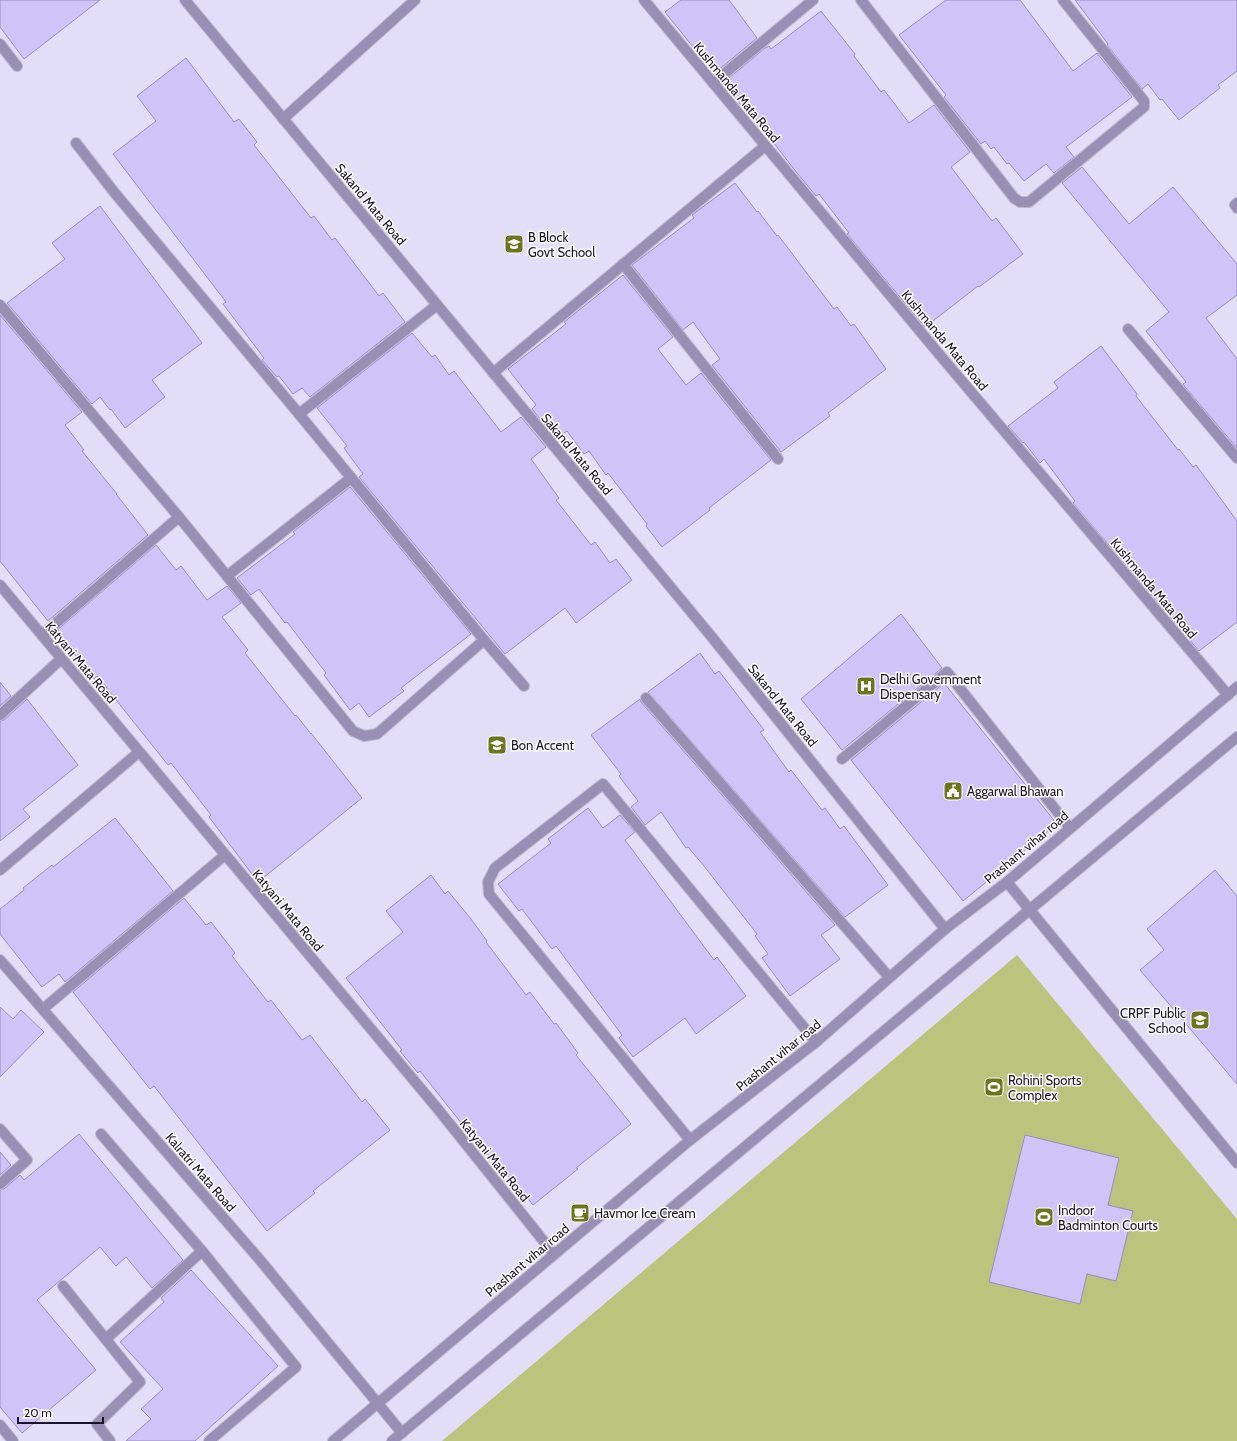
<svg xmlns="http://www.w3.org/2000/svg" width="1237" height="1441" viewBox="0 0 1237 1441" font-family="Cabin,sans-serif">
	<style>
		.green { fill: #bbc47c }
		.building { fill: #cfc4f8; stroke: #988bc4 }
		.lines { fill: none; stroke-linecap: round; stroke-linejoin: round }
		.service-casing { stroke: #bfbad2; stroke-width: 12 }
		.minor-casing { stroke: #bfbad2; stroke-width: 12 }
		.service { stroke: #9890b4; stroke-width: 10 }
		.minor { stroke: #9890b4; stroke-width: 10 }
		.labels { text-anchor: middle; stroke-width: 3; stroke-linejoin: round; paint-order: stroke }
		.street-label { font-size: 13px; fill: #191429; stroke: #fff }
		.poi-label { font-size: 13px; fill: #191429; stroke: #fff; text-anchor: start }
	</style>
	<rect width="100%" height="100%" fill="#e3def7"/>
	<path class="green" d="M 1017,955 L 1237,1219 L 1237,1441 L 442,1441 Z"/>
	<g class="building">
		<path d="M 0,0 L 100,0 L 24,59 L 0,27 Z"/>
		<path d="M 681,0 L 729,0 L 757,38 L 716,72 L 699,51 L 697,52 L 665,12 Z"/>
		<path d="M 946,0 L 1020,0 L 1073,71 L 1097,53 L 1132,97 L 1066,147 L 1074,157 L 1054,173 L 1046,164 L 1024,181 L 1009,163 L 1007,164 L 994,147 L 991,149 L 985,141 L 981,144 L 944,97 L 946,95 L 899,35 Z"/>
		<path d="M 1075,0 L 1237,0 L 1237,71 L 1218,85 L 1220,88 L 1179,120 L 1162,99 L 1160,100 L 1148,84 L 1142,89 L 1107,45 L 1108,44 Z"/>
		<path d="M 821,11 L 855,54 L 854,56 L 881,92 L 884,90 L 909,123 L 934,105 L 970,152 L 951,167 L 992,221 L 996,218 L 1023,254 L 979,287 L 978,286 L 925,327 L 847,234 L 849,233 L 819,194 L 816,196 L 793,168 L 754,117 L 752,119 L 723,83 L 765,48 L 769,46 L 771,49 Z"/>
		<path d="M 186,58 L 234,122 L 239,119 L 257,142 L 254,145 L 311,218 L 314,216 L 332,240 L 335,238 L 379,296 L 383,293 L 405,322 L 310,397 L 302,388 L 293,394 L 279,376 L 277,377 L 262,360 L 264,358 L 223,304 L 226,302 L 113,154 L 156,121 L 137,96 Z"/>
		<path d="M 1082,167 L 1129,224 L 1173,187 L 1237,264 L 1237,295 L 1206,318 L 1237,359 L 1237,448 L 1185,387 L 1183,384 L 1186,382 L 1146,331 L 1169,312 L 1062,183 Z"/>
		<path d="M 735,183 L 757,212 L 758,211 L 777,236 L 778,235 L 834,309 L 837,307 L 851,326 L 854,324 L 886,369 L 828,413 L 830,416 L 781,452 L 712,365 L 720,359 L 693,322 L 683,330 L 632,265 L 694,218 L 692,215 Z"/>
		<path d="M 100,206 L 202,343 L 152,380 L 165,397 L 125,428 L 111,409 L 110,410 L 100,397 L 92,404 L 7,303 L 65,259 L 52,243 Z"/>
		<path d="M 623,275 L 673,337 L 658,349 L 686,385 L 701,373 L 771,460 L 709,508 L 710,510 L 662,547 L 646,526 L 647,524 L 608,473 L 606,475 L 589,451 L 584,454 L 567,431 L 556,439 L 532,409 L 536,405 L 508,369 L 566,324 L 564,322 Z"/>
		<path d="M 0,315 L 82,412 L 65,425 L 84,450 L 82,451 L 117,494 L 116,494 L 148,535 L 48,621 L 0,561 Z"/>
		<path d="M 412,333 L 432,357 L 435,355 L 449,375 L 454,371 L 501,432 L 521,417 L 546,447 L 531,459 L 559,498 L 556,500 L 591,545 L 595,542 L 610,563 L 616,559 L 632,580 L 576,623 L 565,608 L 505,654 L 359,477 L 363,474 L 344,448 L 347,446 L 317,408 Z"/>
		<path d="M 1101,346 L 1137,394 L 1136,396 L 1178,450 L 1179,449 L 1193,467 L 1196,465 L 1237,521 L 1237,622 L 1199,651 L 1073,503 L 1075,501 L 1044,459 L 1040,463 L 1024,442 L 1023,443 L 1008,426 L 1058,388 L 1054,382 Z"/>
		<path d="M 350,487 L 471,634 L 401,688 L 404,691 L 369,717 L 359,703 L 350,710 L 324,675 L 326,673 L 287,622 L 285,623 L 259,589 L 251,595 L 237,578 L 295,534 L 293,532 Z"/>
		<path d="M 156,545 L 176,570 L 181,566 L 207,600 L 227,586 L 241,603 L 222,617 L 248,650 L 245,653 L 295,716 L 296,715 L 311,734 L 311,733 L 362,798 L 258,882 L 209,817 L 211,815 L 171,763 L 168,765 L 97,676 L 94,679 L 56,631 Z"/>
		<path d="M 901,614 L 942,668 L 842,750 L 801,699 Z"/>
		<path d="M 700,653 L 715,674 L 719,671 L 764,730 L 760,732 L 789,772 L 791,770 L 822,810 L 825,808 L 840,829 L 844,826 L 888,885 L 845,917 L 648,692 Z"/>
		<path d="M 0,682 L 11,696 L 0,706 Z"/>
		<path d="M 944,683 L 1057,824 L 963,901 L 851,760 Z"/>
		<path d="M 27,699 L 78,765 L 23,809 L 30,817 L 0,841 L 0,721 L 4,720 Z"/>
		<path d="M 640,699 L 641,702 L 835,925 L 821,935 L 840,959 L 790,996 L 762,958 L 768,954 L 755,936 L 757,934 L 704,866 L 688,847 L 686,848 L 661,812 L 645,825 L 631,807 L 638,801 L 619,776 L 621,774 L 591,735 Z"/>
		<path d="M 588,808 L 603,828 L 620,815 L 635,832 L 625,840 L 714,960 L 717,957 L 746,996 L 696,1034 L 685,1018 L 633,1057 L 619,1038 L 622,1035 L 556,946 L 552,949 L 522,909 L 519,911 L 498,884 L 551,843 L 548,839 Z"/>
		<path d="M 115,818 L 173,891 L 65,982 L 59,974 L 42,987 L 0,934 L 0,909 L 24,890 L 23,888 L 52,865 L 53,867 Z"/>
		<path d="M 1215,870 L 1237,896 L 1237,1084 L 1140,970 L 1164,950 L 1147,929 Z"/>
		<path d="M 431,875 L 445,894 L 448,891 L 471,919 L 487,941 L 486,942 L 526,995 L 530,992 L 554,1024 L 556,1023 L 578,1053 L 576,1055 L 631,1124 L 576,1168 L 578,1169 L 533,1205 L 514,1181 L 513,1182 L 494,1158 L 492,1160 L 475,1138 L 474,1139 L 420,1071 L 418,1073 L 400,1051 L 402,1050 L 346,978 L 403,932 L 386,911 Z"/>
		<path d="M 184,898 L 206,925 L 211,922 L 235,953 L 232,956 L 268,1002 L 271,1000 L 302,1040 L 310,1035 L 362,1102 L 365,1099 L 390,1130 L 313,1191 L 315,1193 L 267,1231 L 154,1086 L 150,1089 L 73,992 Z"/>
		<path d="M 0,1007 L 13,1019 L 21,1010 L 44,1032 L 0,1077 Z"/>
		<path d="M 79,1134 L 183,1260 L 152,1288 L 126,1257 L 116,1266 L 100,1247 L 37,1300 L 96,1370 L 22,1433 L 0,1407 L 0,1190 L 4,1189 L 20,1175 L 24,1180 Z"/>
		<path d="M 1025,1135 L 1119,1158 L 1108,1205 L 1133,1211 L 1116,1281 L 1087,1274 L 1080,1304 L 989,1282 Z"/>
		<path d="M 0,1152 L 11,1165 L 0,1175 Z"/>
		<path d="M 191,1270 L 278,1366 L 195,1441 L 126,1441 L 151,1419 L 141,1409 L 163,1389 L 120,1342 L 164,1302 L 161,1298 Z"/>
	</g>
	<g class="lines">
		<g class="service-casing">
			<g id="service">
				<path d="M 283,119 L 415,0"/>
				<path d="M 842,759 L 947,672 L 1070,828"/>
			</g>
		</g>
		<g class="minor-casing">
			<g id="minor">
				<path d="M 185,0 L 711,636 L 945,929"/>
				<path d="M 644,0 L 944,360 L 1228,695"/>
				<path d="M 861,0 L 1014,198 L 1020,202 L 1029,202 L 1144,107 L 1144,101 L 1063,0"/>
				<path d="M 0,44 L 17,66"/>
				<path d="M 713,83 L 813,0"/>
				<path d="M 1237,203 L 1235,205 L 1237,208"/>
				<path d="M 623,264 L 778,459"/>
				<path d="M 0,305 L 179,517 L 353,731 L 364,736 L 377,734 L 484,640 L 299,414 L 114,192 L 76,143"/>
				<path d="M 1128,329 L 1237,458"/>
				<path d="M 493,373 L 765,146"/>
				<path d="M 299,414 L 437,305"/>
				<path d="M 227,576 L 351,478"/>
				<path d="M 0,585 L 437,1108 L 554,1254"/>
				<path d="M 42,635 L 179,517"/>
				<path d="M 484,640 L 524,686"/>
				<path d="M 646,698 L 889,977"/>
				<path d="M 0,715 L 61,659"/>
				<path d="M 0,870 L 139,752"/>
				<path d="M 1007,882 L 1237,1163"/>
				<path d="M 0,960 L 260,1260 L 402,1433"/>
				<path d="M 43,1009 L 225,855"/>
				<path d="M 0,1129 L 27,1160 L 0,1184"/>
				<path d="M 101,1134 L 202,1251 L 296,1367 L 209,1441"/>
				<path d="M 690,1140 L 489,894 L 488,882 L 495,868 L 603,784 L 816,1042"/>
				<path d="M 63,1286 L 140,1382 L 97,1424 L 110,1441"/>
				<path d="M 106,1339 L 202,1251"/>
				<path d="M 0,1425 L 13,1441"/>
				<path d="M 333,1441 L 690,1140 L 816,1042 L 945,929 L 1007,882 L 1237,687"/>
				<path d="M 392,1441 L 1237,737"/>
			</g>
		</g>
		<use href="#service" class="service"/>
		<use href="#minor" class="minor"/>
	</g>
	<defs>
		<g id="school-square" transform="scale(1)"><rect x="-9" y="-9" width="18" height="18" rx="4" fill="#6c741c" stroke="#fff"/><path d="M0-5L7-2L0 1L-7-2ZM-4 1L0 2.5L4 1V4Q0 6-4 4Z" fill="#fff"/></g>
		<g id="hospital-square" transform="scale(1)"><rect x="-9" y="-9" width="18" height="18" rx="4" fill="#6c741c" stroke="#fff"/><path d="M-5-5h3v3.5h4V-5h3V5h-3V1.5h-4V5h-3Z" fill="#fff"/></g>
		<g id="civic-square" transform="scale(1)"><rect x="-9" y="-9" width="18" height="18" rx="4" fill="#6c741c" stroke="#fff"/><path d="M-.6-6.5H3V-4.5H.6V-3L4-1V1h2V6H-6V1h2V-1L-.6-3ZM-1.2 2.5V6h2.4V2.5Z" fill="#fff"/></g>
		<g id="stadium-square" transform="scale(1)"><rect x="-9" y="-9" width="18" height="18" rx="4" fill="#6c741c" stroke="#fff"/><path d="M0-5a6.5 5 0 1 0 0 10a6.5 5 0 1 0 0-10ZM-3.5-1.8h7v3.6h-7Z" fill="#fff"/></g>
		<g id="cafe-square" transform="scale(1)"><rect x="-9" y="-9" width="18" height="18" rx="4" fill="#6c741c" stroke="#fff"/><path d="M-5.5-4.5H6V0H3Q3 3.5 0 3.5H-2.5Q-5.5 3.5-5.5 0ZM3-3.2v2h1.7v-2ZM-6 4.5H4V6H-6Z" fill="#fff"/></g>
	</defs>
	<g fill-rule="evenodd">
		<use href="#school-square" x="514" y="244"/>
		<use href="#hospital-square" x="866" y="686"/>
		<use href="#school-square" x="497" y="745"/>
		<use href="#civic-square" x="953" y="791"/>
		<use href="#school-square" x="1200" y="1020"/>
		<use href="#stadium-square" x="994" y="1087"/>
		<use href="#cafe-square" x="580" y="1213"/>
		<use href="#stadium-square" x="1044" y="1217"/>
	</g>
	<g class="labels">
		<g class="street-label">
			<text transform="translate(737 92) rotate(50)" y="5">Kushmanda Mata Road</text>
			<text transform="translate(371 204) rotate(50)" y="5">Sakand Mata Road</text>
			<text transform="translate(945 340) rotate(50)" y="5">Kushmanda Mata Road</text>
			<text transform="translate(577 454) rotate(50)" y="5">Sakand Mata Road</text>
			<text transform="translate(1154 588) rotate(50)" y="5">Kushmanda Mata Road</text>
			<text transform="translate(81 662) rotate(50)" y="5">Katyani Mata Road</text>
			<text transform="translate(783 705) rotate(51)" y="5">Sakand Mata Road</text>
			<text transform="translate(1026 847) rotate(-40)" y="5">Prashant vihar road</text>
			<text transform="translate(288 910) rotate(50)" y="5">Katyani Mata Road</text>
			<text transform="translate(778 1055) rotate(-39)" y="5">Prashant vihar road</text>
			<text transform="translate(495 1160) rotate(51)" y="5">Katyani Mata Road</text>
			<text transform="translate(201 1172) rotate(49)" y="5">Kalratri Mata Road</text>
			<text transform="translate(527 1260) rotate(-40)" y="5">Prashant vihar road</text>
		</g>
		<g class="poi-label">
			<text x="528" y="242">B Block<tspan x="528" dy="15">Govt School</tspan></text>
			<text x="880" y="684">Delhi Government<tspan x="880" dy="15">Dispensary</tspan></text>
			<text x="511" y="750">Bon Accent</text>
			<text x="967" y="796">Aggarwal Bhawan</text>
			<text x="1186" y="1018" text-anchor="end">CRPF Public<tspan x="1186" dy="15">School</tspan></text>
			<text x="1008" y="1085">Rohini Sports<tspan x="1008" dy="15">Complex</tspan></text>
			<text x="1058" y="1215">Indoor<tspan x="1058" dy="15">Badminton Courts</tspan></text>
			<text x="594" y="1218">Havmor Ice Cream</text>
		</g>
	</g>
	<path d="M18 1417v6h85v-6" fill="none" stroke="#191429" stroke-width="2"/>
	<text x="24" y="1417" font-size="12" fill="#191429" stroke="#ffffff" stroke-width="3" paint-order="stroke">20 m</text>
</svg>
